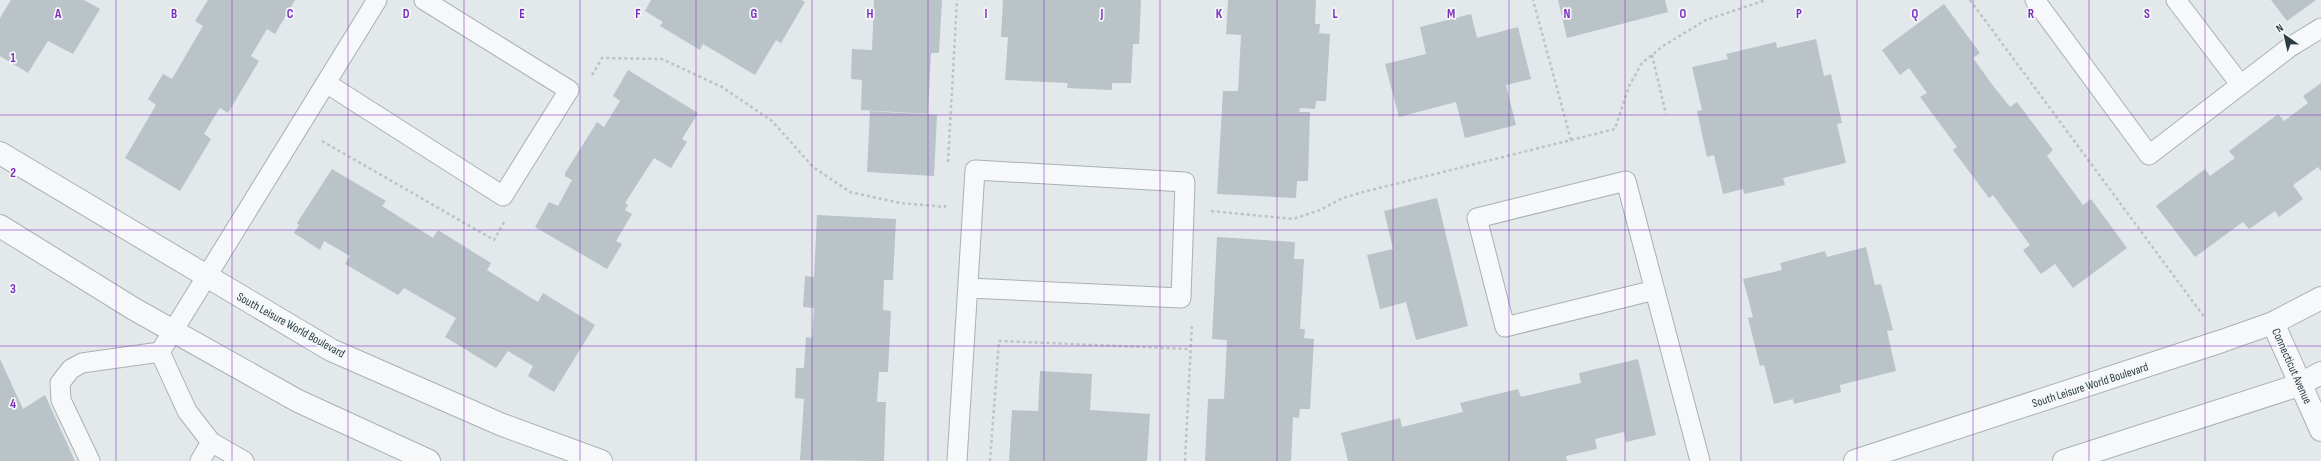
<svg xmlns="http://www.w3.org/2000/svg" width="2321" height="461" viewBox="0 0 2321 461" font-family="'Sofia Sans Condensed',sans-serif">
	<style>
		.building { fill: #bac3c8 }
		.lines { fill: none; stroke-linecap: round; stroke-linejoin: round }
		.service-casing { stroke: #a8b1b5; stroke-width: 21 }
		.tertiary-casing { stroke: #a8b1b5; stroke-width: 24 }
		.path { stroke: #bdc3c6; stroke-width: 2.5; stroke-dasharray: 3 3; stroke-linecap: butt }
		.service { stroke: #f6f8f9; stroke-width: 19 }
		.tertiary { stroke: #f6f8f9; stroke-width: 22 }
		.grid { fill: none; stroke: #7b2cbf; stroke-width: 1; stroke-opacity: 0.55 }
		.labels { text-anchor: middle; stroke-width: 3.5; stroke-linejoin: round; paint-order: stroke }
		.street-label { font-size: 12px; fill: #2b3b43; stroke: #f3f7f8 }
		.grid-label { font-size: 13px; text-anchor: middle; font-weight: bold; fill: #7b2cbf; stroke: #f3f7f8; stroke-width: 3.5; stroke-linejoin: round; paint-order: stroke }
	</style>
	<rect width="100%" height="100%" fill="#e3e8eb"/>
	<g class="building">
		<path d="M 11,0 L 84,0 L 100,9 L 73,54 L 48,41 L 28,73 L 0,56 L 0,18 Z"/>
		<path d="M 208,0 L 295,0 L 275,34 L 267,29 L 251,56 L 259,61 L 228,113 L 220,108 L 213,119 L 204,134 L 211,139 L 180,191 L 125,158 L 156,105 L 148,99 L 163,74 L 172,79 L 203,26 L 195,21 Z"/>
		<path d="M 651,0 L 801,0 L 805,2 L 781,43 L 776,40 L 755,75 L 703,44 L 700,50 L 660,26 L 663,22 L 645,11 Z"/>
		<path d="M 874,0 L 942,0 L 939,53 L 931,53 L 928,114 L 861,110 L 862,80 L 851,79 L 852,49 L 872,50 Z"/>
		<path d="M 1003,0 L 1141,0 L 1139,44 L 1133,44 L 1131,83 L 1112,83 L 1112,90 L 1067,88 L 1068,83 L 1005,80 L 1008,37 L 1001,37 Z"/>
		<path d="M 1228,0 L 1316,0 L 1315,24 L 1320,24 L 1319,33 L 1330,34 L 1326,101 L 1316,101 L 1315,109 L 1300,108 L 1299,112 L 1310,112 L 1308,181 L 1297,181 L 1296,198 L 1217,194 L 1223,91 L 1238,91 L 1241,35 L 1226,34 Z"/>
		<path d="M 1558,0 L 1665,0 L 1668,12 L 1567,38 Z"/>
		<path d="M 2271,0 L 2316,0 L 2287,21 Z"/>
		<path d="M 1944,4 L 1980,53 L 1973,58 L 1991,83 L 2010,107 L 2017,102 L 2053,150 L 2047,156 L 2083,205 L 2091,199 L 2127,248 L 2073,288 L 2055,264 L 2041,274 L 2023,250 L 2030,245 L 1993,195 L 1989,198 L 1953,150 L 1957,147 L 1920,97 L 1927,93 L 1909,68 L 1900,75 L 1882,50 Z"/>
		<path d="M 1471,14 L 1477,38 L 1518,27 L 1531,79 L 1506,85 L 1516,125 L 1465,138 L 1456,102 L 1399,117 L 1385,64 L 1426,54 L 1420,27 Z"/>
		<path d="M 1816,39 L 1824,76 L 1831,74 L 1842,123 L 1837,124 L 1846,163 L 1783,178 L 1785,185 L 1744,194 L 1743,189 L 1723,194 L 1714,155 L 1707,157 L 1697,111 L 1702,110 L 1692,67 L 1728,59 L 1726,54 L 1776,42 L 1777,48 Z"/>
		<path d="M 628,70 L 698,113 L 682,139 L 687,142 L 671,168 L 654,158 L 625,203 L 628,205 L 625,210 L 632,214 L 616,241 L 622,244 L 607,269 L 535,227 L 549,202 L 558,206 L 572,180 L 565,176 L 565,173 L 597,122 L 604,127 L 620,101 L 613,96 Z"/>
		<path d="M 2321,83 L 2321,171 L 2318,167 L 2293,185 L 2303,199 L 2279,217 L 2275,211 L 2249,229 L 2243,222 L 2195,257 L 2156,206 L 2205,169 L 2210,176 L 2235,158 L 2229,151 L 2278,114 L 2284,121 L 2308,103 L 2303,96 Z"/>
		<path d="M 870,111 L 937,115 L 934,176 L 867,172 Z"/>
		<path d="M 332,169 L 386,201 L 382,206 L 433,238 L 438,230 L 491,263 L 487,270 L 528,296 L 538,302 L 543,293 L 595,325 L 554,392 L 528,376 L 533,366 L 508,351 L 496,368 L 445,337 L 456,318 L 404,288 L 398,295 L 345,264 L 350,256 L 324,241 L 320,250 L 294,233 L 299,225 L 297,223 Z"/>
		<path d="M 1437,198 L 1468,326 L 1416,340 L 1406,302 L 1380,309 L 1367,255 L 1393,249 L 1384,211 Z"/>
		<path d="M 817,215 L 896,219 L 893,280 L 884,280 L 883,310 L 891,311 L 888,372 L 879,372 L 877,402 L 886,402 L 884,461 L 800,460 L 804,399 L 795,398 L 796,368 L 804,368 L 806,337 L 812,338 L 814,308 L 803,307 L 805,276 L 814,277 Z"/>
		<path d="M 1217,237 L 1295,242 L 1294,259 L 1304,259 L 1300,329 L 1305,329 L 1304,338 L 1314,339 L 1310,409 L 1300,409 L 1299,418 L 1293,417 L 1291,461 L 1205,461 L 1208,399 L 1224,399 L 1227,340 L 1212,339 Z"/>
		<path d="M 1866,247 L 1875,285 L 1881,284 L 1893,330 L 1887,331 L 1896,371 L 1840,385 L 1841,392 L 1794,404 L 1793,399 L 1774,404 L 1764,365 L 1760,366 L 1748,318 L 1753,317 L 1743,279 L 1782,270 L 1780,263 L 1825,251 L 1827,257 Z"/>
		<path d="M 0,359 L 23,409 L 45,395 L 75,461 L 0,461 Z"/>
		<path d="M 1638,359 L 1656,435 L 1626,442 L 1624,432 L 1595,439 L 1597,449 L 1566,456 L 1567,461 L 1348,461 L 1341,433 L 1400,418 L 1402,427 L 1463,412 L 1460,403 L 1518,389 L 1521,397 L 1550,390 L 1581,383 L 1579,373 Z"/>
		<path d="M 1040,371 L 1092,374 L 1090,410 L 1150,414 L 1147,461 L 1009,461 L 1012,410 L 1038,411 Z"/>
	</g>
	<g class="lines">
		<g class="service-casing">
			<g id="service">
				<path d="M 2035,0 L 2149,155 L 2290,47 L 2321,28"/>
				<path d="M 2176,0 L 2240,84"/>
				<path d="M 326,83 L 503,196 L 569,90 L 424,0"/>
				<path d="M 1655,290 L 1505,327 L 1477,218 L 1626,181 L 1700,461"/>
				<path d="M 160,352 L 187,411 L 211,442 L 244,461"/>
				<path d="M 90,461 L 61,400 L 60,383 L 71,369 L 82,363 L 160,352 L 377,0"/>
				<path d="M 200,461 L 211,442"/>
				<path d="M 957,461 L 975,170 L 1185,182 L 1181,298 L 968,288"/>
			</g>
		</g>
		<g class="tertiary-casing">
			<g id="tertiary">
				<path d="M 0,153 L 331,350 L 500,424 L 601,461"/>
				<path d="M 0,226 L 134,309 L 298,401 L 429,461"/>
				<path d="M 2273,323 L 2321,430"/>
				<path d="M 1855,461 L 2222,341 L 2273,323 L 2321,298"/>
				<path d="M 2064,461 L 2299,385 L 2321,373"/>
			</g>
		</g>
		<g class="path">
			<path d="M 1970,0 L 2205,318"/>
			<path d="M 1652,55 L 1666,114"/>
			<path d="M 592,75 L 602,58 L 662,59 L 722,87 L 772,121 L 813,167 L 850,192 L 900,203 L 945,207 L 945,205"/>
			<path d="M 1571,140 L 1615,129 L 1629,86 L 1642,63 L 1663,46 L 1706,20 L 1766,0"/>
			<path d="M 322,141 L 494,240 L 504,222"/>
			<path d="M 948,162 L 957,0"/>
			<path d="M 1211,211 L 1293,219 L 1320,210 L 1343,198 L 1367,191 L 1571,140 L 1533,0"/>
			<path d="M 990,461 L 999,341 L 1190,349"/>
			<path d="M 1185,461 L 1192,323"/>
		</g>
		<use href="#service" class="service"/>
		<use href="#tertiary" class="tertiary"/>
	</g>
	<path class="grid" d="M 116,0 L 116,461M 232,0 L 232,461M 348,0 L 348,461M 464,0 L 464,461M 580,0 L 580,461M 696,0 L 696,461M 812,0 L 812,461M 928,0 L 928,461M 1044,0 L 1044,461M 1160,0 L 1160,461M 1277,0 L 1277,461M 1393,0 L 1393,461M 1509,0 L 1509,461M 1625,0 L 1625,461M 1741,0 L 1741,461M 1857,0 L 1857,461M 1973,0 L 1973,461M 2089,0 L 2089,461M 2205,0 L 2205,461M 0,115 L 2321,115M 0,230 L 2321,230M 0,346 L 2321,346"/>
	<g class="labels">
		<g class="street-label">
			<text transform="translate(291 325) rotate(29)" y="4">South Leisure World Boulevard</text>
			<text transform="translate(2292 366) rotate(66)" y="4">Connecticut Avenue</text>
			<text transform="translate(2090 385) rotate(-18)" y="4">South Leisure World Boulevard</text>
		</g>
	</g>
	<g class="grid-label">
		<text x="58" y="18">A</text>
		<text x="174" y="18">B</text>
		<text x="290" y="18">C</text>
		<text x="406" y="18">D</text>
		<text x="522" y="18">E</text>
		<text x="638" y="18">F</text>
		<text x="754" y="18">G</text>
		<text x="870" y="18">H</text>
		<text x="986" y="18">I</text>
		<text x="1102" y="18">J</text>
		<text x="1219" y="18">K</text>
		<text x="1335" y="18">L</text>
		<text x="1451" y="18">M</text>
		<text x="1567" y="18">N</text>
		<text x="1683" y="18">O</text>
		<text x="1799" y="18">P</text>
		<text x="1915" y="18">Q</text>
		<text x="2031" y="18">R</text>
		<text x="2147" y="18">S</text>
		<text x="13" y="62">1</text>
		<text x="13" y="177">2</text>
		<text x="13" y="293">3</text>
		<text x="13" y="408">4</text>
	</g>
	<g transform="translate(2285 36) rotate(326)" stroke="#f3f7f8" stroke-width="3" paint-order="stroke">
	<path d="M0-3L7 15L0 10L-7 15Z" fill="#2b3b43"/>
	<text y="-6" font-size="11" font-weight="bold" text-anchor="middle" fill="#2b3b43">N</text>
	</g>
</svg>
